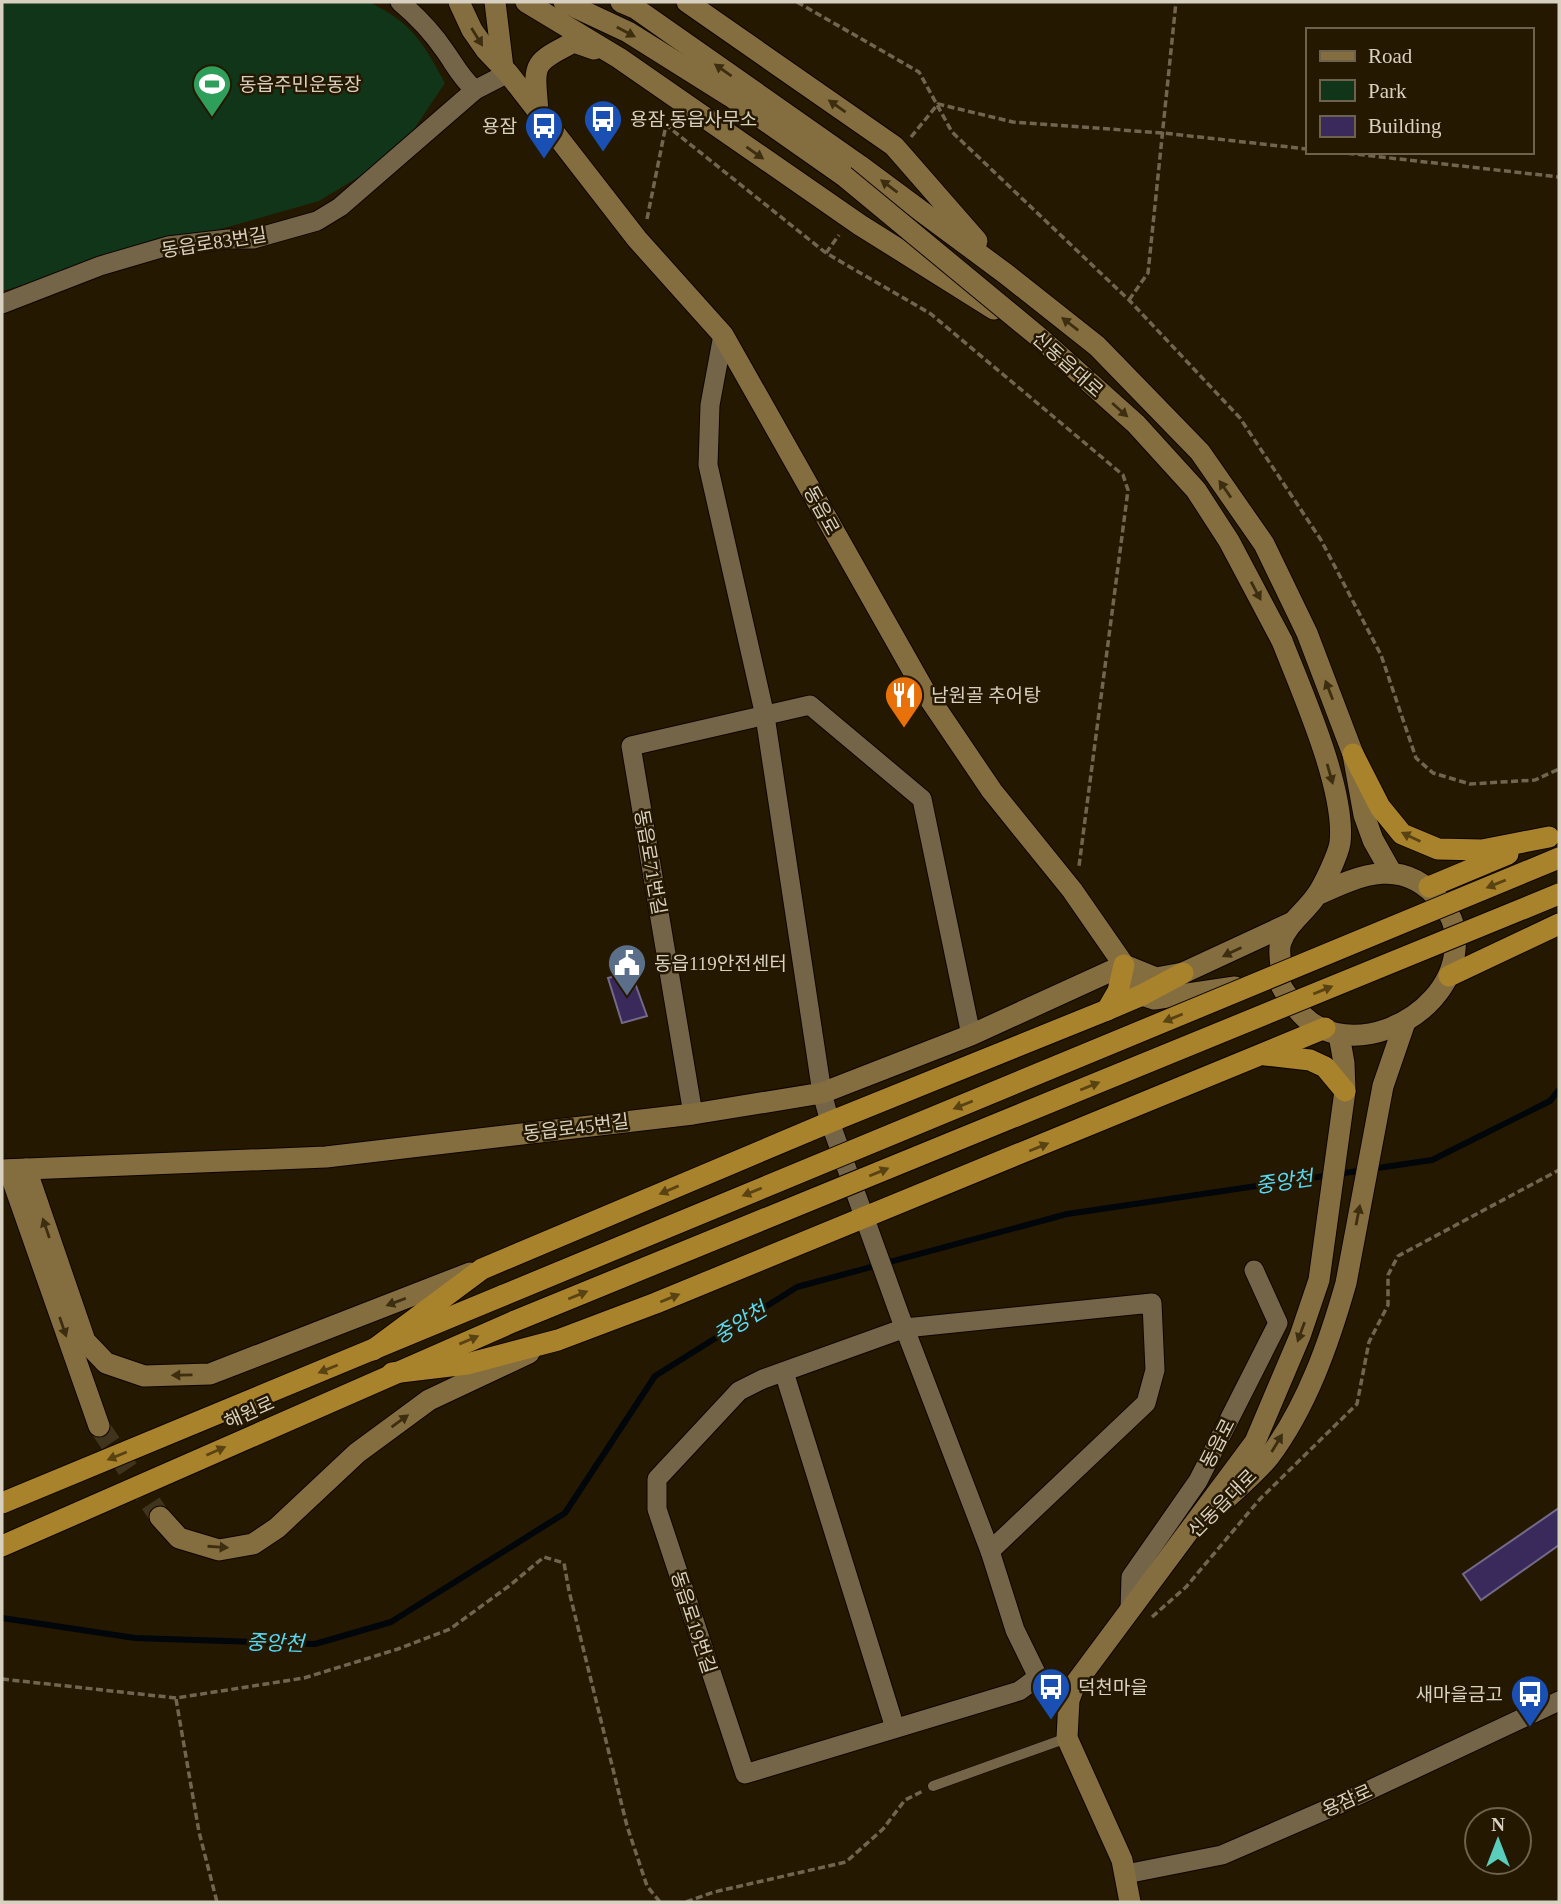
<svg xmlns="http://www.w3.org/2000/svg" width="1561" height="1904" viewBox="0 0 1561 1904" font-family="'Times New Roman','Noto Sans KR',serif">
	<style>
		.green { fill: #113519 }
		.lines { fill: none; stroke-linecap: round; stroke-linejoin: round }
		.stream { stroke: #00060a; stroke-width: 6 }
		.building { fill: #3a295b; stroke: #726a88; stroke-width: 2 }
		.secondary-tunnel { stroke: #40341d; stroke-width: 21; stroke-dasharray: 21 10; stroke-linecap: butt }
		.lane-casing { stroke: #0e0400; stroke-width: 11 }
		.street-casing { stroke: #0e0400; stroke-width: 21 }
		.secondary-casing { stroke: #0e0400; stroke-width: 23 }
		.highway-casing { stroke: #0e0400; stroke-width: 23 }
		.path { stroke: #706550; stroke-width: 3.5; stroke-dasharray: 7 3.5; stroke-linecap: butt }
		.lane { stroke: #746548; stroke-width: 10 }
		.street { stroke: #746548; stroke-width: 19 }
		.secondary { stroke: #846e40; stroke-width: 21 }
		.highway { stroke: #a9832c; stroke-width: 21 }
		.secondary-bridge-casing { stroke: #0e0400; stroke-width: 23; stroke-linecap: butt }
		.highway-bridge-casing { stroke: #0e0400; stroke-width: 23; stroke-linecap: butt }
		.secondary-bridge { stroke: #846e40; stroke-width: 21 }
		.highway-bridge { stroke: #a9832c; stroke-width: 21 }
		.oneway { fill: #3d2e10 }
		.oneway2 { fill: #5a4312 }
		.labels { text-anchor: middle; stroke-width: 5; stroke-linejoin: round; paint-order: stroke }
		.poi-label { font-size: 19px; fill: #d8d0c0; stroke: #251800; text-anchor: start }
		.street-label { font-size: 19px; fill: #d8d0c0; stroke: #251800 }
		.water-label { font-size: 21px; font-style: italic; fill: #58d9f1; stroke: #251800 }
	</style>
	<rect width="100%" height="100%" fill="#251800"/>
	<path class="green" d="M 2,2 L 369,2 C 413,24 422,41 445,83 L 398,153 L 319,201 L 2,291 Z"/>
	<g class="lines">
		<path class="stream" d="M 2,1618 L 135,1638 L 315,1644 L 391,1622 L 565,1513 L 655,1376 L 797,1287 L 1067,1214 L 1432,1160 L 1550,1101 L 1559,1090"/>
	</g>
	<g class="building">
		<path d="M 631,972 L 647,1016 L 622,1023 L 608,978 Z"/>
		<path d="M 1559,1508 L 1559,1545 L 1481,1600 L 1463,1574 Z"/>
	</g>
	<g class="lines">
		<path class="secondary-tunnel" d="M 99,1426 L 160,1517"/>
		<g class="lane-casing">
			<path id="lane" d="M 933,1786 L 1067,1738"/>
		</g>
		<g class="street-casing">
			<g id="street">
				<path d="M 400,2 C 418,17 432,32 445,51 C 455,65 461,78 475,90"/>
				<path d="M 2,304 L 100,266 L 168,246 L 228,239 L 253,239 L 317,221 L 340,207 L 475,90 L 508,73"/>
				<path d="M 723,335 L 710,405 L 708,465 L 765,716 L 822,1093 L 830,1122 L 900,1316 L 990,1551 L 1015,1630 L 1038,1677 L 1069,1700"/>
				<path d="M 693,1114 L 631,746 L 810,705 L 922,799 L 971,1035"/>
				<path d="M 784,1372 L 895,1728"/>
				<path d="M 990,1551 L 1146,1403 L 1155,1370 L 1152,1303 L 905,1328 L 763,1379 L 739,1391 L 657,1479 L 657,1509 L 745,1774 L 1019,1691 L 1038,1677"/>
				<path d="M 1130,1610 L 1131,1577 L 1198,1481 L 1278,1323 L 1254,1270"/>
				<path d="M 1126,1874 L 1222,1855 L 1344,1802 L 1559,1701"/>
			</g>
		</g>
		<g class="secondary-casing">
			<g id="secondary">
				<path d="M 495,2 L 503,68"/>
				<path d="M 526,2 L 619,58 L 860,225 L 994,309"/>
				<path d="M 564,2 L 628,32 L 730,96 L 844,176"/>
				<path d="M 621,2 L 635,8 L 859,165 L 1006,274 L 1097,346 L 1200,452 L 1264,544 L 1307,633 L 1353,754 L 1364,815 L 1373,840 L 1391,872"/>
				<path d="M 687,2 L 894,146 L 977,241"/>
				<path d="M 538,111 C 534,63 531,64 574,42 L 594,49"/>
				<path d="M 1282,641 C 1302,692 1346,790 1340,843 C 1338,855 1323,887 1316,896 C 1305,912 1287,924 1281,942 C 1278,950 1281,961 1281,969 C 1281,973 1280,980 1281,985 C 1283,991 1289,997 1293,1003 C 1335,1070 1449,1023 1455,950 C 1457,930 1453,917 1441,902 C 1404,856 1362,874 1317,895"/>
				<path d="M 1235,987 L 1154,999 L 1142,995 L 1124,965 L 1156,978 L 1183,973 L 1293,922"/>
				<path d="M 26,1169 L 85,1341 L 106,1363 L 144,1376 L 210,1374 L 470,1273"/>
				<path d="M 2,1170 L 326,1157 L 693,1114 L 822,1093 L 971,1035 L 1124,965 L 1072,890 L 992,791 L 925,692 L 723,335 L 637,239 L 508,73 L 486,50 L 472,30 L 459,2"/>
				<path d="M 9,1170 L 99,1426"/>
				<path d="M 1226,1499 C 1240,1486 1257,1472 1269,1457 C 1307,1406 1329,1343 1346,1283 L 1383,1086 L 1405,1022"/>
				<path d="M 160,1517 L 179,1538 L 219,1550 L 253,1544 L 277,1528 L 357,1453 L 429,1400 L 529,1353"/>
				<path d="M 1130,1902 L 1122,1860 L 1067,1738 L 1069,1700 L 1075,1684 L 1255,1442 L 1300,1336 L 1319,1280 L 1345,1091 L 1344,1063 L 1339,1035"/>
			</g>
		</g>
		<g class="highway-casing">
			<g id="highway">
				<path d="M 1353,754 L 1380,807 L 1402,834 L 1438,849 L 1482,850 L 1549,837"/>
				<path d="M 1429,887 L 1508,854"/>
				<path d="M 1449,976 L 1559,924"/>
				<path d="M 1107,1010 L 1118,991 L 1124,965"/>
				<path d="M 1265,1055 L 1310,1060 L 1325,1067 L 1345,1091"/>
				<path d="M 373,1350 L 482,1269 L 830,1122 L 1107,1010 L 1142,995 L 1183,973"/>
				<path d="M 392,1373 L 467,1364 L 558,1340 L 656,1303 L 1325,1028"/>
				<path d="M 2,1503 L 504,1295"/>
				<path d="M 2,1546 L 515,1321"/>
			</g>
		</g>
		<g class="path">
			<path d="M 797,2 L 919,72 L 952,132 L 1129,300 L 1240,418 L 1321,540 L 1381,655 L 1416,758 L 1433,773 L 1470,784 L 1535,780 L 1559,769"/>
			<path d="M 911,137 L 938,104 L 1013,122 L 1163,133 L 1307,149"/>
			<path d="M 1337,152 L 1559,177"/>
			<path d="M 647,219 L 666,125 L 826,253 L 931,314 L 1123,475 L 1128,490 L 1079,866"/>
			<path d="M 826,253 L 839,235"/>
			<path d="M 1129,300 L 1148,273 L 1176,2"/>
			<path d="M 1152,1617 L 1186,1587 L 1260,1499 L 1357,1404 L 1369,1342 L 1388,1305 L 1388,1275 L 1398,1256 L 1559,1170"/>
			<path d="M 2,1679 L 176,1698 L 304,1678 L 398,1649 L 450,1629 L 509,1586 L 544,1557 L 564,1563 L 569,1591 L 627,1826 L 647,1886 L 660,1902"/>
			<path d="M 176,1699 L 199,1832 L 217,1902"/>
			<path d="M 686,1902 L 714,1892 L 846,1862 L 883,1829 L 905,1800 L 923,1791"/>
		</g>
		<use href="#lane" class="lane"/>
		<use href="#street" class="street"/>
		<use href="#secondary" class="secondary"/>
		<use href="#highway" class="highway"/>
		<g class="secondary-bridge-casing">
			<path id="secondary-bridge" d="M 844,176 L 1040,338 L 1136,424 L 1196,490 L 1229,541 L 1282,641"/>
		</g>
		<g class="highway-bridge-casing">
			<g id="highway-bridge">
				<path d="M 504,1295 L 1559,858"/>
				<path d="M 515,1321 L 1559,894"/>
			</g>
		</g>
		<use href="#secondary-bridge" class="secondary-bridge"/>
		<use href="#highway-bridge" class="highway-bridge"/>
	</g>
	<defs><path id="oneway-solid" d="M-6-.8H1V-3.2L6.5 0L1 3.2V.8H-6Z" transform="scale(1.75)"/></defs>
	<g class="oneway">
		<use href="#oneway-solid" transform="translate(626 32) rotate(28)"/>
		<use href="#oneway-solid" transform="translate(477 37) rotate(58)"/>
		<use href="#oneway-solid" transform="translate(723 70) rotate(-145)"/>
		<use href="#oneway-solid" transform="translate(837 106) rotate(-145)"/>
		<use href="#oneway-solid" transform="translate(755 153) rotate(35)"/>
		<use href="#oneway-solid" transform="translate(889 186) rotate(-143)"/>
		<use href="#oneway-solid" transform="translate(1070 324) rotate(-142)"/>
		<use href="#oneway-solid" transform="translate(1120 410) rotate(42)"/>
		<use href="#oneway-solid" transform="translate(1225 489) rotate(-125)"/>
		<use href="#oneway-solid" transform="translate(1256 591) rotate(62)"/>
		<use href="#oneway-solid" transform="translate(1329 690) rotate(-111)"/>
		<use href="#oneway-solid" transform="translate(1330 774) rotate(74)"/>
		<use href="#oneway-solid" transform="translate(1232 952) rotate(154)"/>
		<use href="#oneway-solid" transform="translate(1358 1215) rotate(-79)"/>
		<use href="#oneway-solid" transform="translate(46 1228) rotate(-109)"/>
		<use href="#oneway-solid" transform="translate(396 1302) rotate(159)"/>
		<use href="#oneway-solid" transform="translate(63 1327) rotate(71)"/>
		<use href="#oneway-solid" transform="translate(1301 1332) rotate(110)"/>
		<use href="#oneway-solid" transform="translate(182 1375) rotate(179)"/>
		<use href="#oneway-solid" transform="translate(400 1421) rotate(-36)"/>
		<use href="#oneway-solid" transform="translate(1277 1443) rotate(-59)"/>
		<use href="#oneway-solid" transform="translate(218 1547) rotate(4)"/>
	</g>
	<g class="oneway2">
		<use href="#oneway-solid" transform="translate(1411 837) rotate(-154)"/>
		<use href="#oneway-solid" transform="translate(1496 884) rotate(158)"/>
		<use href="#oneway-solid" transform="translate(1323 990) rotate(-22)"/>
		<use href="#oneway-solid" transform="translate(1173 1018) rotate(158)"/>
		<use href="#oneway-solid" transform="translate(1090 1086) rotate(-22)"/>
		<use href="#oneway-solid" transform="translate(963 1105) rotate(158)"/>
		<use href="#oneway-solid" transform="translate(1039 1147) rotate(-22)"/>
		<use href="#oneway-solid" transform="translate(879 1172) rotate(-22)"/>
		<use href="#oneway-solid" transform="translate(669 1190) rotate(157)"/>
		<use href="#oneway-solid" transform="translate(752 1192) rotate(158)"/>
		<use href="#oneway-solid" transform="translate(578 1295) rotate(-22)"/>
		<use href="#oneway-solid" transform="translate(670 1298) rotate(-22)"/>
		<use href="#oneway-solid" transform="translate(469 1340) rotate(-23)"/>
		<use href="#oneway-solid" transform="translate(328 1369) rotate(158)"/>
		<use href="#oneway-solid" transform="translate(216 1451) rotate(-24)"/>
		<use href="#oneway-solid" transform="translate(117 1456) rotate(158)"/>
	</g>
	<defs>
		<g id="stadium-pin" transform="scale(2.0125)"><path d="M0 17L-7.5 6A9.5 9.5 0 1 1 7.5 6Z" fill="#2e9e5b" stroke="#251800"/><path d="M0-5a6.5 5 0 1 0 0 10a6.5 5 0 1 0 0-10ZM-3.5-1.8h7v3.6h-7Z" fill="#fff"/></g>
		<g id="bus-pin" transform="scale(2.0125)"><path d="M0 17L-7.5 6A9.5 9.5 0 1 1 7.5 6Z" fill="#1a4fb4" stroke="#251800"/><path d="M-5-6H5V4H4V6H2V4H-2V6H-4V4H-5ZM-3.5-4V0h7V-4ZM-3.5 1.2v1.5H-2V1.2ZM2 1.2v1.5H3.5V1.2Z" fill="#fff"/></g>
		<g id="restaurant-pin" transform="scale(2.0125)"><path d="M0 17L-7.5 6A9.5 9.5 0 1 1 7.5 6Z" fill="#e8710a" stroke="#251800"/><path d="M-5-6h1v4h1v-4h1v4h1v-4h1v5L-1.5 .5V6h-2V.5L-5-1ZM5-6V6H3V1.5H1.5Q1.5-4 5-6Z" fill="#fff"/></g>
		<g id="civic-pin" transform="scale(2.0125)"><path d="M0 17L-7.5 6A9.5 9.5 0 1 1 7.5 6Z" fill="#5c6f8a" stroke="#251800"/><path d="M-.6-6.5H3V-4.5H.6V-3L4-1V1h2V6H-6V1h2V-1L-.6-3ZM-1.2 2.5V6h2.4V2.5Z" fill="#fff"/></g>
	</defs>
	<g fill-rule="evenodd">
		<use href="#stadium-pin" x="212" y="84"/>
		<use href="#bus-pin" x="603" y="119"/>
		<use href="#bus-pin" x="544" y="126"/>
		<use href="#restaurant-pin" x="904" y="695"/>
		<use href="#civic-pin" x="627" y="963"/>
		<use href="#bus-pin" x="1051" y="1687"/>
		<use href="#bus-pin" x="1530" y="1694"/>
	</g>
	<g class="labels">
		<g class="poi-label">
			<text x="239" y="91">동읍주민운동장</text>
			<text x="630" y="126">용잠.동읍사무소</text>
			<text x="517" y="133" text-anchor="end">용잠</text>
			<text x="931" y="702">남원골 추어탕</text>
			<text x="654" y="970">동읍119안전센터</text>
			<text x="1078" y="1694">덕천마을</text>
			<text x="1503" y="1701" text-anchor="end">새마을금고</text>
		</g>
		<g class="street-label">
			<text transform="translate(214 242) rotate(-9)" y="7">동읍로83번길</text>
			<text transform="translate(1068 364) rotate(42)" y="7">신동읍대로</text>
			<text transform="translate(822 510) rotate(61)" y="7">동읍로</text>
			<text transform="translate(651 862) rotate(80)" y="7">동읍로71번길</text>
			<text transform="translate(576 1127) rotate(-7)" y="7">동읍로45번길</text>
			<text transform="translate(249 1412) rotate(-24)" y="7">해원로</text>
			<text transform="translate(1217 1443) rotate(-63)" y="7">동읍로</text>
			<text transform="translate(1222 1503) rotate(-45)" y="7">신동읍대로</text>
			<text transform="translate(694 1622) rotate(72)" y="7">동읍로19번길</text>
			<text transform="translate(1347 1800) rotate(-24)" y="7">용잠로</text>
		</g>
		<g class="water-label">
			<text transform="translate(1284 1182) rotate(-8)" y="7">중앙천</text>
			<text transform="translate(740 1323) rotate(-32)" y="7">중앙천</text>
			<text transform="translate(275 1643) rotate(2)" y="7">중앙천</text>
		</g>
	</g>
	<rect width="1561" height="1904" fill="none" stroke="#d8d0c0" stroke-width="7"/>
	<rect x="1306" y="28" width="228" height="126" fill="#251800" stroke="#6d624d" stroke-width="2"/>
	<rect x="1320" y="51" width="35" height="10" fill="#846e40" stroke="#6d624d" stroke-width="2"/>
	<text x="1368" y="63" font-size="21" fill="#d8d0c0">Road</text>
	<rect x="1320" y="80" width="35" height="21" fill="#113519" stroke="#6d624d" stroke-width="2"/>
	<text x="1368" y="98" font-size="21" fill="#d8d0c0">Park</text>
	<rect x="1320" y="116" width="35" height="21" fill="#3a295b" stroke="#6d624d" stroke-width="2"/>
	<text x="1368" y="133" font-size="21" fill="#d8d0c0">Building</text>
	<g transform="translate(1498 1841)"><circle r="33" fill="#251800" stroke="#6d624d" stroke-width="2"/>
	<path d="M0-5L12 26L0 18L-12 26Z" fill="#5acebd"/>
	<text y="-10" font-size="19" font-weight="bold" text-anchor="middle" fill="#d8d0c0">N</text>
	</g>
</svg>
